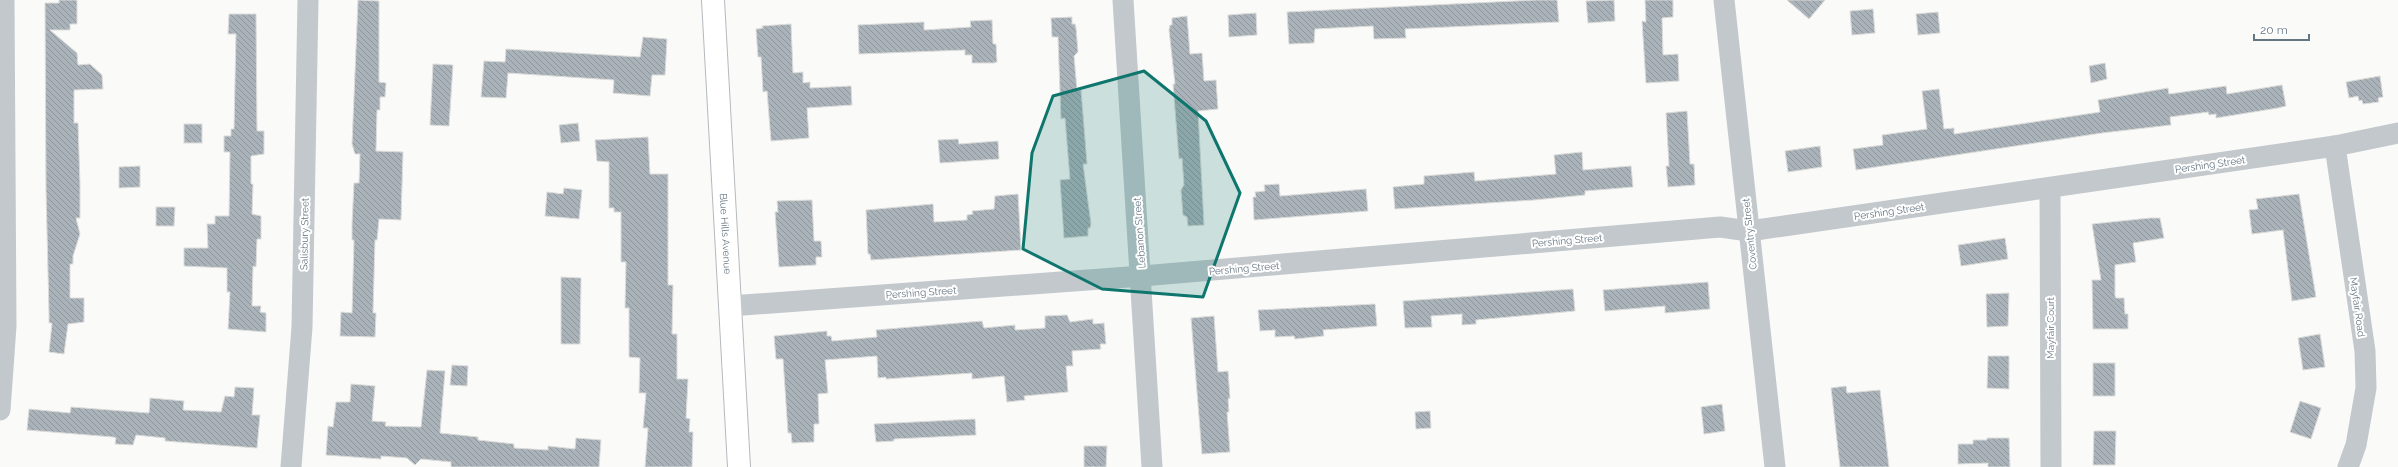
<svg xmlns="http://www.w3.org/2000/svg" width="2398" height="467" viewBox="0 0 2398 467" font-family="Raleway,sans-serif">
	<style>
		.building { fill: url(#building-back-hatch); stroke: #dcdcda }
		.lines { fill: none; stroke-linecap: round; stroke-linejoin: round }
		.major-casing { stroke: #b5babe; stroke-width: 24 }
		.minor { stroke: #c3c8cc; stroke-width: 21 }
		.major { stroke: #fff; stroke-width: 22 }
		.marked { fill: #0f766e; fill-opacity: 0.2; stroke: #0f766e; stroke-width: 3; stroke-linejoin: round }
		.labels { text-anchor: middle; stroke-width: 4; stroke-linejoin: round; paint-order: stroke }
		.street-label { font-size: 10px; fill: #657683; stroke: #fff }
	</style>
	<defs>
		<pattern id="building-back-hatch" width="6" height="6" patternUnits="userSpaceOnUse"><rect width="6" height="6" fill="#aab3b9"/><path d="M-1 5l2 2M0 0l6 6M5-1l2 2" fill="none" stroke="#8e969c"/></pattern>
	</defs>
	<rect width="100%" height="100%" fill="#fafaf8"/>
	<g class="building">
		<path d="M 59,0 L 77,0 L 77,24 L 70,24 L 70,30 L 50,30 L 77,53 L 78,65 L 90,64 L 102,75 L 103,89 L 74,90 L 74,123 L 78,123 L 80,184 L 80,218 L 76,218 L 80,234 L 73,256 L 73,264 L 70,264 L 70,298 L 84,298 L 84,322 L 68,324 L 64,354 L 49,352 L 52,323 L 49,323 L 49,314 L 46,190 L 45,3 L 59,3 Z"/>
		<path d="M 358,0 L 379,1 L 379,82 L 386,83 L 385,97 L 380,97 L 380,110 L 377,110 L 376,151 L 403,152 L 401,220 L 379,219 L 377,240 L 375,240 L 373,313 L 376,313 L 375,337 L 340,336 L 341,312 L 352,313 L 354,240 L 352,240 L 352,224 L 354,183 L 359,183 L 360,154 L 355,154 L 352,144 Z"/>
		<path d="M 1536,0 L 1557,0 L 1559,22 L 1405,29 L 1406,38 L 1374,39 L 1373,26 L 1315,29 L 1314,43 L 1289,44 L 1287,12 Z"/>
		<path d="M 1614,0 L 1615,21 L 1588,23 L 1586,1 Z"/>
		<path d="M 1645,0 L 1673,0 L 1673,17 L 1662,18 L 1663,55 L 1678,54 L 1679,81 L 1646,83 L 1642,21 L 1646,22 Z"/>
		<path d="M 1787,0 L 1825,0 L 1809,19 Z"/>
		<path d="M 1873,9 L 1875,33 L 1852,35 L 1850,11 Z"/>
		<path d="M 1938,12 L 1940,33 L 1918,35 L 1916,14 Z"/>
		<path d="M 1256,13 L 1257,35 L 1229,37 L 1228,15 Z"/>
		<path d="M 229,14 L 256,14 L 257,131 L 264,131 L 264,154 L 251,156 L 251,184 L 253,184 L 252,214 L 261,216 L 261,239 L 257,239 L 256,267 L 253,266 L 252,306 L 261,306 L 260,312 L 266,313 L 266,332 L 228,329 L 230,292 L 227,292 L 227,268 L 184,266 L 184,248 L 208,248 L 207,224 L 215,224 L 215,216 L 229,216 L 230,152 L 224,152 L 224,136 L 231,136 L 231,129 L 234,129 L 236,34 L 228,34 Z"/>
		<path d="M 1187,16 L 1190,54 L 1202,53 L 1204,81 L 1216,80 L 1218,109 L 1198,111 L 1204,225 L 1188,226 L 1187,217 L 1183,215 L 1181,190 L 1184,185 L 1182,158 L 1179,159 L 1173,84 L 1175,84 L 1169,30 L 1170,25 L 1172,25 L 1172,18 Z"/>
		<path d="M 1072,17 L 1072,24 L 1075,24 L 1076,28 L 1078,52 L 1074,56 L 1077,90 L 1081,90 L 1087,164 L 1083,164 L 1091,224 L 1090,228 L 1088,228 L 1088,236 L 1064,238 L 1060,180 L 1070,179 L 1065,118 L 1061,119 L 1058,37 L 1052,37 L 1051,18 Z"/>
		<path d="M 992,20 L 993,44 L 996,44 L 997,62 L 994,63 L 972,63 L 972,55 L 965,55 L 965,50 L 859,54 L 858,25 L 924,22 L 924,30 L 971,27 L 970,21 Z"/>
		<path d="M 791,24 L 793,73 L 803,72 L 803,83 L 810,82 L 810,88 L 851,86 L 852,105 L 807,108 L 809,138 L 771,141 L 767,91 L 763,92 L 761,57 L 758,57 L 756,29 L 763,28 L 762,26 Z"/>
		<path d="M 643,37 L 667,39 L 665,75 L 652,75 L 650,96 L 613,93 L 614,80 L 508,73 L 506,98 L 481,97 L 484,61 L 505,62 L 506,49 L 640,57 Z"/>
		<path d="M 2105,63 L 2107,79 L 2091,83 L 2089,66 Z"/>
		<path d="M 433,64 L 453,65 L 449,126 L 430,125 Z"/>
		<path d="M 2380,76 L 2383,97 L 2378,98 L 2379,102 L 2363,104 L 2362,100 L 2359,101 L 2358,96 L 2349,98 L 2346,82 Z"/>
		<path d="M 2282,85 L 2286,106 L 2278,108 L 2216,118 L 2216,114 L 2209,115 L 2208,112 L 2170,117 L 2171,125 L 2102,133 L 1856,170 L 1853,149 L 1883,145 L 1882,135 L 1927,129 L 1922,91 L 1939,89 L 1944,129 L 1954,128 L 1954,134 L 2100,112 L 2098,100 L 2168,88 L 2169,94 L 2226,86 L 2227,94 Z"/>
		<path d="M 1687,111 L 1690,164 L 1694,164 L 1695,185 L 1668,187 L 1666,166 L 1669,166 L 1666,113 Z"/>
		<path d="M 578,123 L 580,141 L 561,143 L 559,125 Z"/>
		<rect x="184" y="124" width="18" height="19"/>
		<path d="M 648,137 L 650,174 L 668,174 L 668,285 L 673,285 L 672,334 L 677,334 L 677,379 L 688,379 L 686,418 L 690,419 L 689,432 L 693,432 L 692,467 L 645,467 L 648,428 L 643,428 L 646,393 L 639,393 L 640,358 L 629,357 L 629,308 L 625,308 L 626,262 L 621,262 L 621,212 L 614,212 L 614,208 L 609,208 L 609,162 L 597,161 L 595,140 Z"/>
		<path d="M 958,139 L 959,144 L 998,141 L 999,159 L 940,163 L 938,140 Z"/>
		<path d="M 1820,146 L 1822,167 L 1788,172 L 1785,151 Z"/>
		<path d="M 1582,152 L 1583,170 L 1631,166 L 1633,187 L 1585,191 L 1585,195 L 1534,200 L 1395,209 L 1393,187 L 1424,184 L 1424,176 L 1474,172 L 1475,181 L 1556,174 L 1554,155 Z"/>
		<path d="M 140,166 L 140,187 L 119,188 L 119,167 Z"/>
		<path d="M 1279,184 L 1280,196 L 1366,189 L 1368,211 L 1254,220 L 1253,197 L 1256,197 L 1255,192 L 1265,191 L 1264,185 Z"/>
		<path d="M 564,188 L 582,190 L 579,219 L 545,216 L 547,192 L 563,194 Z"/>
		<path d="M 1018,194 L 1021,250 L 871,260 L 870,254 L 868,254 L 866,210 L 933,204 L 934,222 L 967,220 L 967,215 L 973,214 L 972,211 L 994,209 L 995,196 Z"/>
		<path d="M 2299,194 L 2316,297 L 2292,301 L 2283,230 L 2252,234 L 2249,210 L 2258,209 L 2256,199 Z"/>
		<path d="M 812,200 L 814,241 L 821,241 L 822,257 L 816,257 L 816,265 L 779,267 L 775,212 L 778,212 L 777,201 Z"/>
		<path d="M 156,207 L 175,207 L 174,226 L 156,226 Z"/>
		<path d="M 2150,218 L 2160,218 L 2164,238 L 2133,243 L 2136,262 L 2115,265 L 2115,296 L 2116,298 L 2124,298 L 2125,314 L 2128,314 L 2128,329 L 2093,329 L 2092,280 L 2101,280 L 2092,224 Z"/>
		<path d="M 2005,238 L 2008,259 L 1961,266 L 1958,245 Z"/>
		<path d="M 561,277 L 581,278 L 580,344 L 561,344 Z"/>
		<path d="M 1708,282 L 1710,309 L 1665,313 L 1665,306 L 1605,311 L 1603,290 Z"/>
		<path d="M 1573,289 L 1575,311 L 1476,320 L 1476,324 L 1462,325 L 1462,314 L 1431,316 L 1432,327 L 1405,328 L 1403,301 Z"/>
		<path d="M 2009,293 L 2008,326 L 1987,327 L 1986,294 Z"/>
		<path d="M 1375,304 L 1377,326 L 1323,330 L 1324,336 L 1295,339 L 1294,336 L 1275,337 L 1275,330 L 1260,331 L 1258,310 Z"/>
		<path d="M 1067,315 L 1070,322 L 1093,319 L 1093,324 L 1104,323 L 1106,344 L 1100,344 L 1101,349 L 1072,351 L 1073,366 L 1066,366 L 1068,392 L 1024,396 L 1025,400 L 1007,402 L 1004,376 L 972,379 L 972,373 L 886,379 L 886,377 L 878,378 L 877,356 L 825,360 L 828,393 L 818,394 L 819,424 L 814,424 L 814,442 L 792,443 L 791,433 L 788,433 L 783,359 L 776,359 L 774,336 L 827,331 L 827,336 L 831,336 L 832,341 L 877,337 L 876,330 L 982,321 L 984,328 L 1015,325 L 1015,330 L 1045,328 L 1045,316 Z"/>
		<path d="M 1214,316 L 1218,372 L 1228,371 L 1230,398 L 1228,399 L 1229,412 L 1227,412 L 1230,452 L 1202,454 L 1191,318 Z"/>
		<path d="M 2320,334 L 2325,367 L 2303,370 L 2298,338 Z"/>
		<path d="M 1988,356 L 2009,356 L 2009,389 L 1987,388 Z"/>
		<rect x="2093" y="363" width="22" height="33"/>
		<path d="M 452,365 L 468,366 L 467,386 L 450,385 Z"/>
		<path d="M 427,370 L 445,371 L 440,433 L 478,437 L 478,440 L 514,444 L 514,448 L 548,450 L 548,446 L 575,449 L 576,438 L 601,440 L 599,467 L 451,467 L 451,462 L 421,459 L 415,465 L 407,458 L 381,456 L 381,459 L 326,455 L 328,426 L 333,427 L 336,402 L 350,402 L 351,384 L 375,386 L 372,421 L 386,422 L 385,426 L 421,427 Z"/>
		<path d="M 1846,386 L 1847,393 L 1880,390 L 1889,467 L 1840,467 L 1831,388 Z"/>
		<path d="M 235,387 L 254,388 L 252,415 L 260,415 L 257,448 L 165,441 L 165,438 L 136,435 L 133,445 L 115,444 L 116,438 L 113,437 L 27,430 L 29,409 L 70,413 L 71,407 L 149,413 L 150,398 L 184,401 L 183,410 L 221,412 L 225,396 L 234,397 Z"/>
		<path d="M 2300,401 L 2321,408 L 2311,439 L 2290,432 Z"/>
		<path d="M 1722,404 L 1725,431 L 1704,434 L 1701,407 Z"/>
		<path d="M 1430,411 L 1431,428 L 1416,429 L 1415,412 Z"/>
		<path d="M 975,419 L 976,435 L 894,439 L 894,441 L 876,442 L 874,424 Z"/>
		<path d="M 2094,431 L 2116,431 L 2115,465 L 2093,465 Z"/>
		<path d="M 1987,438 L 2009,438 L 2010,467 L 1988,467 L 1988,463 L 1958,464 L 1958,444 L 1973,444 L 1973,440 L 1987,440 Z"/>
		<path d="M 1084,446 L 1107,446 L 1106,467 L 1084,467 Z"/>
	</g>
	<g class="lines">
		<g class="major-casing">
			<g id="major">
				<path id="s1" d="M 713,0 L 739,467"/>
			</g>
		</g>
		<g class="minor">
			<path d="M 1123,0 L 1152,467"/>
			<path d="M 1724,0 L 1775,467"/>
			<path d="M 2335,146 L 2365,351 L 2366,388 L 2356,445 L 2348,467"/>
			<path d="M 2050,188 L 2051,467"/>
			<path d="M 730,306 L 1142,276 L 1720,227 L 1749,231 L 2335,146 L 2398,133"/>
			<path d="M 0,410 L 6,326 L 4,0"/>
			<path d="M 291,467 L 302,327 L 308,0"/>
		</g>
		<use href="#major" class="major"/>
	</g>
	<path class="marked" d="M 1144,71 L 1206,121 L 1240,193 L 1203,297 L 1102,289 L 1023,249 L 1032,153 L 1053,96 Z"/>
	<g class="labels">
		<g class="street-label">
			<text transform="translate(2210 164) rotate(-8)" y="4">Pershing Street</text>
			<text transform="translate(1889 211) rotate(-8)" y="4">Pershing Street</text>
			<text dy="4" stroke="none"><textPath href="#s1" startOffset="234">Blue Hills Avenue</textPath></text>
			<text transform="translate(1139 233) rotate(-94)" y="4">Lebanon Street</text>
			<text transform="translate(304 234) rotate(-89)" y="4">Salisbury Street</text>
			<text transform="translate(1749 234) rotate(-96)" y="4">Coventry Street</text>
			<text transform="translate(1567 240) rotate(-5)" y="4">Pershing Street</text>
			<text transform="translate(1244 268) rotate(-5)" y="4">Pershing Street</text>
			<text transform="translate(921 292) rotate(-4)" y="4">Pershing Street</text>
			<text transform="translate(2358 307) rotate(82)" y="4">Mayfair Road</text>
			<text transform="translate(2050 328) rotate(-90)" y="4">Mayfair Court</text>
		</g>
	</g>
	<path d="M2254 34v6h55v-6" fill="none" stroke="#657683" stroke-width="2"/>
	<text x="2260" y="34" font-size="12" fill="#657683" stroke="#ffffff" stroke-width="3" paint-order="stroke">20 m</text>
</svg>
